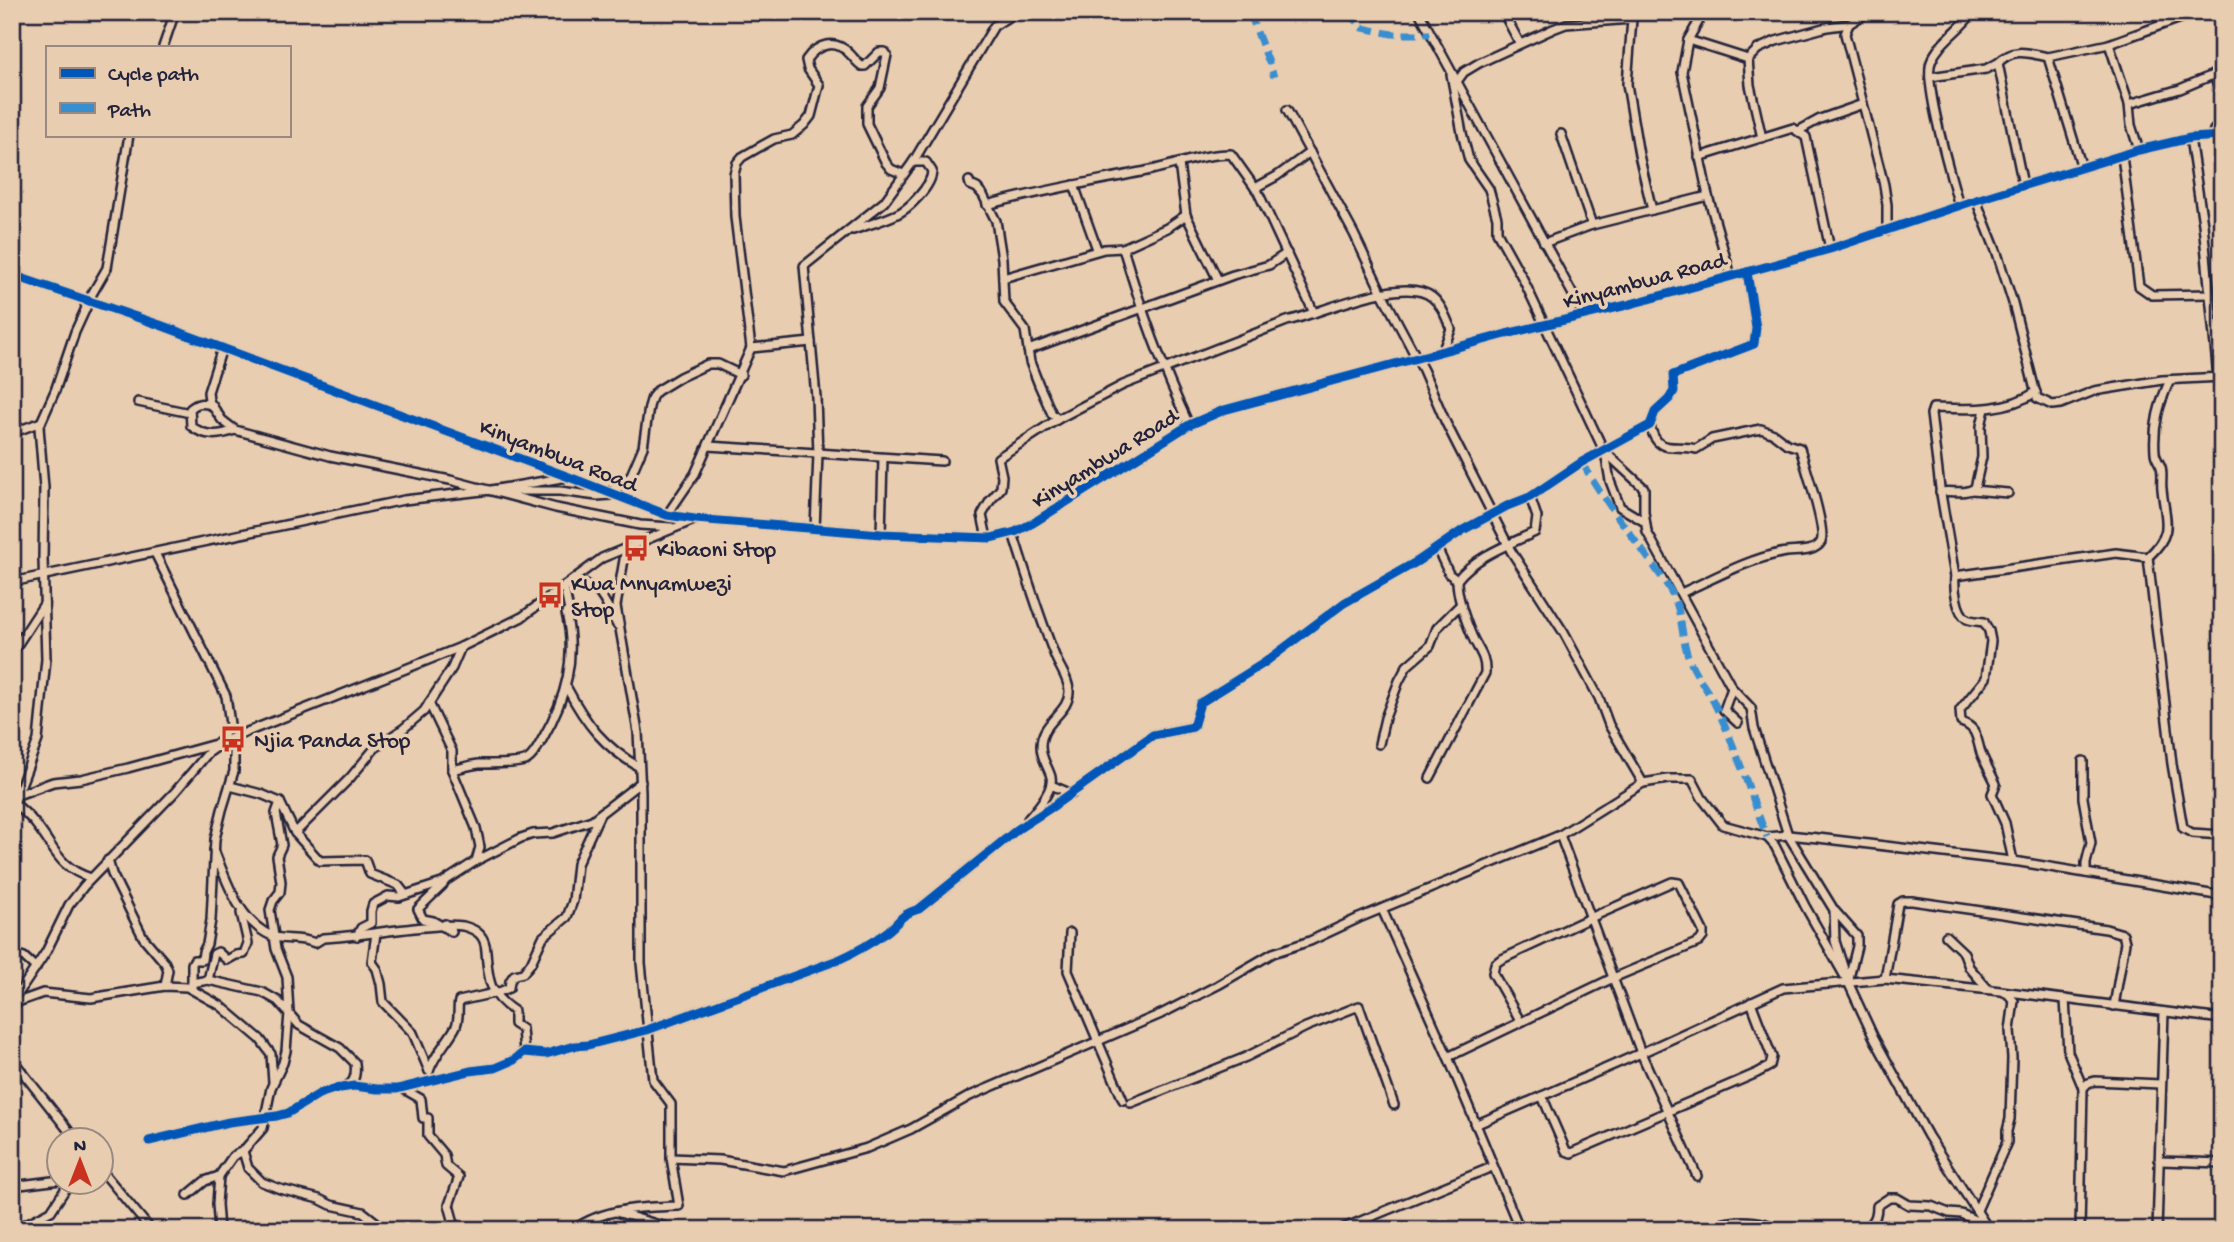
<svg xmlns="http://www.w3.org/2000/svg" width="2234" height="1242" viewBox="0 0 2234 1242" font-family="'Gochi Hand',sans-serif">
	<style>
		.lines { fill: none; stroke-linecap: round; stroke-linejoin: round }
		.minor-casing { stroke: #22223b; stroke-width: 12 }
		.minor { stroke: #e9cdb0; stroke-width: 7 }
		.quiet { stroke: #398ed0; stroke-width: 7; stroke-dasharray: 14 7; stroke-linecap: butt }
		.cycleway-casing { stroke: #e9cdb0; stroke-width: 13 }
		.cycleway { stroke: #0057b8; stroke-width: 9 }
		.labels { text-anchor: middle; stroke-width: 7; stroke-linejoin: round; paint-order: stroke }
		.street-label { font-size: 23px; fill: #22223b; stroke: #e9cdb0 }
		.poi-label { font-size: 23px; fill: #22223b; stroke: #e9cdb0; text-anchor: start }
	</style>
	<rect width="100%" height="100%" fill="#e9cdb0"/>
	<filter id="ink" filterUnits="userSpaceOnUse"><feTurbulence type="fractalNoise" baseFrequency=".0143" numOctaves="2"/><feDisplacementMap in="SourceGraphic" scale="14" xChannelSelector="R" yChannelSelector="G"/><feConvolveMatrix kernelMatrix="1 2 1 2 8 2 1 2 1" color-interpolation-filters="sRGB"/></filter>
	<g filter="url(#ink)">
		<g class="lines">
			<g class="minor-casing">
				<g id="minor">
					<path d="M 1419,12 L 1584,315"/>
					<path d="M 1503,12 L 1519,42"/>
					<path d="M 1635,12 L 1632,19 L 1627,84 L 1639,155 L 1652,210"/>
					<path d="M 1849,24 L 1845,34 L 1884,185 L 1887,205 L 1887,231"/>
					<path d="M 1688,40 L 1748,59"/>
					<path d="M 2109,44 L 2197,12"/>
					<path d="M 163,47 L 175,12"/>
					<path d="M 2048,57 L 2109,44 L 2129,104 L 2131,125 L 2139,150"/>
					<path d="M 1451,74 L 1462,133 L 1469,160 L 1489,189 L 1497,218 L 1497,232 L 1523,279 L 1604,451 L 1644,488 L 1644,512 L 1647,532 L 1732,688 L 1751,708 L 1754,728 L 1788,835 L 1834,910 L 1857,936 L 1857,946 L 1848,982 L 1835,941 L 1834,910"/>
					<path d="M 2214,74 L 2222,99"/>
					<path d="M 1930,77 L 1986,69 L 1998,63"/>
					<path d="M 1456,83 L 1464,72 L 1479,63 L 1553,29 L 1566,24 L 1632,19"/>
					<path d="M 2129,104 L 2180,89 L 2222,71"/>
					<path d="M 1287,110 L 1354,234 L 1382,293 L 1423,370 L 1446,423 L 1511,551 L 1564,633 L 1599,698 L 1609,725 L 1643,783"/>
					<path d="M 1798,131 L 1820,119 L 1863,104"/>
					<path d="M 2212,136 L 2214,130 L 2222,123"/>
					<path d="M 1762,138 L 1750,85 L 1748,59 L 1758,49 L 1776,41 L 1827,27 L 1849,24 L 1868,12"/>
					<path d="M 2190,138 L 2203,224 L 2218,377"/>
					<path d="M 2122,156 L 2139,286 L 2152,295 L 2210,294"/>
					<path d="M 1699,157 L 1793,128 L 1806,137 L 1830,249"/>
					<path d="M 1179,164 L 1186,215 L 1218,280"/>
					<path d="M 969,181 L 970,185 L 977,188 L 983,195 L 996,221 L 1002,259 L 1004,302 L 1025,330 L 1030,362 L 1039,385 L 1052,414 L 1058,419"/>
					<path d="M 1074,185 L 1097,249"/>
					<path d="M 2023,185 L 1998,63 C 2014,47 2028,53 2048,57 L 2082,168"/>
					<path d="M 1255,188 L 1277,176 L 1310,152"/>
					<path d="M 1708,196 L 1731,276"/>
					<path d="M 1976,200 L 1997,253 L 2013,303 L 2037,398 L 2052,405 L 2061,404 L 2094,391 L 2162,380 L 2222,377"/>
					<path d="M 987,205 C 1042,190 1097,181 1151,170 C 1178,164 1204,154 1231,154 L 1258,192 L 1314,313"/>
					<path d="M 1959,206 C 1952,179 1923,83 1931,62 C 1939,41 1961,30 1973,12"/>
					<path d="M 1592,225 L 1708,196 L 1682,72 L 1688,40 L 1704,12"/>
					<path d="M 853,230 C 867,225 882,221 895,215 C 908,210 932,186 932,171 L 926,162 L 913,162"/>
					<path d="M 1544,243 L 1592,225 L 1561,134"/>
					<path d="M 1123,248 C 1141,310 1162,367 1189,425"/>
					<path d="M 12,275 L 160,325 L 569,477 L 667,515 L 695,519 L 881,534 L 991,538 L 1015,532 L 1033,523 L 1189,425 L 1224,410 L 1506,334 L 1627,305 L 1830,249 L 1976,200 L 2139,150 L 2190,138 L 2222,136"/>
					<path d="M 1003,278 L 1104,249 L 1123,248 L 1167,228 L 1186,215"/>
					<path d="M 88,301 L 107,268 L 129,135"/>
					<path d="M 222,348 L 208,392 L 209,401 L 222,420 L 235,430 L 330,456 L 450,480 L 556,508 L 640,525 L 671,527"/>
					<path d="M 751,348 L 811,342"/>
					<path d="M 1028,350 L 1233,275 L 1269,265 L 1287,253"/>
					<path d="M 2036,392 C 2006,412 1969,409 1933,408 L 1931,414 L 1940,488 L 1955,576 L 2116,553 L 2148,557 C 2175,532 2165,521 2162,489 C 2161,482 2163,473 2161,467 C 2159,461 2155,458 2155,452 C 2153,425 2159,404 2170,380"/>
					<path d="M 138,402 L 190,413"/>
					<path d="M 212,405 C 202,403 198,402 190,409 L 191,426 C 205,437 219,436 235,430"/>
					<path d="M 1650,425 C 1657,457 1676,443 1696,449 L 1712,439 L 1761,429 L 1774,434 L 1787,444 L 1800,448 C 1804,463 1827,530 1821,542 C 1814,554 1793,550 1781,553 C 1746,560 1713,579 1681,593"/>
					<path d="M 12,433 L 41,422"/>
					<path d="M 708,446 L 942,461"/>
					<path d="M 1605,452 L 1610,481 L 1620,507 L 1645,522"/>
					<path d="M 1972,490 L 2008,493"/>
					<path d="M 507,491 L 560,491 L 597,496 L 611,495"/>
					<path d="M 608,492 L 628,482 L 643,447 L 649,407 L 652,397 L 657,391 L 680,377 L 708,364 L 718,364 L 741,375"/>
					<path d="M 1940,492 C 1953,490 1964,495 1975,488 L 1982,457 L 1981,426 L 1985,409"/>
					<path d="M 667,515 L 695,474 L 751,348 L 735,217 L 734,174 L 737,163 L 742,157 L 756,149 L 774,139 L 792,135 L 804,125 L 811,116 L 819,85 L 808,69 L 806,60 C 817,44 835,38 850,54 C 854,58 857,63 862,66 L 865,66 L 879,52 L 885,52 L 887,55 L 880,88 L 867,106 L 867,124 L 886,163 L 891,169 L 903,174"/>
					<path d="M 815,529 L 818,454 L 816,397 L 804,266 L 884,202 L 913,162 L 994,26 L 1016,12"/>
					<path d="M 1013,533 C 1026,574 1039,616 1055,656 C 1059,667 1069,679 1069,691 C 1070,713 1041,721 1041,746 C 1041,759 1048,766 1051,777 C 1054,790 1036,810 1028,819"/>
					<path d="M 881,534 L 883,458"/>
					<path d="M 987,538 L 982,515 L 990,501 L 1001,488 L 1002,476 L 998,458 L 1058,419 L 1123,385 L 1287,321 C 1319,314 1404,274 1432,297 C 1442,305 1446,318 1451,329 L 1443,350"/>
					<path d="M 1437,548 L 1449,574 L 1457,580"/>
					<path d="M 155,553 L 226,696 L 230,724 L 220,742"/>
					<path d="M 2148,557 L 2172,764 L 2183,828 L 2192,833 L 2222,835"/>
					<path d="M 1955,576 C 1954,587 1956,612 1967,619 C 1971,621 1979,621 1984,622 L 1989,631 L 1991,641 L 1986,678 L 1960,710 L 1961,722 C 1978,728 1976,738 1981,753 C 1985,763 1991,773 1996,784 L 1992,794 L 2005,823 L 2013,861"/>
					<path d="M 12,582 L 404,500 L 491,490 L 568,477"/>
					<path d="M 571,582 C 601,583 604,601 617,625"/>
					<path d="M 12,653 L 44,604"/>
					<path d="M 567,688 C 586,724 604,747 639,767"/>
					<path d="M 1732,688 L 1724,710 L 1738,723"/>
					<path d="M 429,703 L 452,751 L 452,770 L 476,828 L 480,847 L 476,861"/>
					<path d="M 1379,744 L 1385,718 L 1399,681 L 1407,666 L 1430,646 L 1437,628 L 1461,604"/>
					<path d="M 2083,761 L 2083,798 L 2091,843 L 2086,863 L 2086,873"/>
					<path d="M 452,770 C 461,768 470,765 479,764 C 488,764 521,764 527,760 C 534,756 539,745 543,738 C 566,698 577,658 566,613 L 569,611 L 564,586"/>
					<path d="M 1430,778 L 1485,673 C 1486,656 1478,650 1472,636 C 1465,619 1457,598 1457,580 C 1476,556 1508,545 1535,532 L 1537,517 L 1530,497"/>
					<path d="M 1051,785 L 1072,794"/>
					<path d="M 12,797 L 53,782 L 81,779 L 128,768 L 219,743 L 461,647 L 522,617 L 602,558 L 694,520"/>
					<path d="M 280,802 L 295,833 L 320,861 L 365,860 L 370,874 L 398,885 L 405,894"/>
					<path d="M 14,803 C 22,810 31,817 37,826 C 56,850 59,868 91,878"/>
					<path d="M 12,809 L 38,740 L 46,659 L 43,559 L 44,488 L 39,427 L 55,391 L 75,332 L 86,308 L 84,299"/>
					<path d="M 295,833 L 350,778 L 375,748 L 403,729 L 424,711 L 452,668 L 461,647"/>
					<path d="M 1560,835 L 1641,1053 L 1697,1176"/>
					<path d="M 1767,837 L 1775,846 L 1805,906 L 1848,982 L 1874,1038 L 1928,1136 L 1989,1230"/>
					<path d="M 214,850 C 227,881 238,921 272,936 C 284,941 299,936 315,943 L 323,938 C 357,936 391,930 425,927 C 437,926 451,924 463,926 C 478,930 485,936 486,951 C 488,979 489,995 514,1011 L 514,1024 L 522,1029 L 524,1052"/>
					<path d="M 108,860 L 112,874 L 143,937 L 165,963 L 168,970 L 165,986"/>
					<path d="M 443,885 L 418,909 L 423,919 L 433,921 L 452,932 L 445,924"/>
					<path d="M 1382,909 L 1448,1057 L 1520,1230"/>
					<path d="M 376,933 L 372,962 L 377,969 L 381,984 L 383,1002 L 413,1033 L 429,1071"/>
					<path d="M 1070,933 L 1068,971 L 1123,1100"/>
					<path d="M 357,936 L 361,928 L 371,923 L 371,911 L 373,904 L 388,896 L 399,897 L 442,883 L 476,861 L 521,838 L 533,834 L 553,833 L 592,820 L 641,782"/>
					<path d="M 1946,936 L 1964,953 L 1969,967 L 1988,989"/>
					<path d="M 12,953 L 24,957 L 36,968"/>
					<path d="M 1885,979 L 1898,904 L 1903,901 L 1912,901 L 2106,929 L 2123,934 L 2125,942 L 2114,1006"/>
					<path d="M 208,980 L 214,954 L 218,952 L 227,960 L 236,955 L 244,954 L 248,943 L 241,913"/>
					<path d="M 192,983 L 208,980 L 262,992 L 278,1001 L 299,1025 L 340,1048 L 355,1063 C 356,1071 356,1082 347,1086"/>
					<path d="M 192,988 L 192,964 L 194,960 L 202,960 L 203,952 L 207,944 L 211,920 L 215,839 L 222,810 L 234,771 L 234,737"/>
					<path d="M 2065,999 L 2068,1052 L 2083,1088"/>
					<path d="M 12,1003 L 46,952 L 69,905 L 84,886 L 175,792 L 208,753 L 221,744"/>
					<path d="M 12,1004 L 43,993 L 91,998 L 165,986 L 187,987 L 221,1006 L 260,1039 L 271,1054 L 273,1082"/>
					<path d="M 1448,1057 L 1613,978 L 1699,942 L 1703,937 L 1703,931 L 1679,883 L 1672,882 L 1590,918 L 1500,960 L 1495,964 L 1493,973 L 1520,1021"/>
					<path d="M 12,1059 L 76,1140"/>
					<path d="M 429,1071 C 435,1054 446,1044 455,1028 C 460,1020 457,1009 459,1001 L 499,992 L 509,988 L 510,981 L 514,975 L 523,973 L 531,963 L 543,937 L 567,917 L 573,901 L 577,864 L 599,816"/>
					<path d="M 402,1088 L 421,1099 L 423,1118 L 428,1118 L 428,1136 L 444,1155 L 446,1166 L 459,1177 L 449,1205 L 456,1230"/>
					<path d="M 1542,1096 L 1566,1151 L 1571,1153 L 1757,1073 L 1770,1066 L 1772,1057 L 1751,1002"/>
					<path d="M 1131,1103 L 1246,1057 L 1306,1027 L 1359,1006 L 1394,1105"/>
					<path d="M 1475,1125 L 1641,1053 L 1783,988 L 1885,979 L 2001,991 L 2222,1019"/>
					<path d="M 149,1141 L 229,1122 L 277,1116 L 288,1113 L 319,1094 L 334,1089 L 354,1086 L 377,1089 L 397,1089 L 470,1071 L 495,1068 L 514,1060 L 524,1052 L 546,1054 L 574,1046 L 588,1045 L 647,1030 L 838,960 C 856,952 872,943 888,931 C 902,920 899,915 919,909 L 1018,829 L 1052,807 L 1153,735 L 1193,727 L 1200,703 L 1264,663 L 1344,603 L 1418,561 L 1463,530 L 1507,506 L 1530,497 L 1582,462 L 1650,425 L 1655,412 L 1669,399 L 1674,391 L 1673,375 L 1754,344 L 1756,328 L 1747,272"/>
					<path d="M 243,1151 L 248,1168 L 262,1182 L 280,1189 L 319,1199 L 331,1205 L 363,1212 L 386,1230"/>
					<path d="M 671,1158 L 720,1160 L 784,1171 L 867,1148 L 911,1129 L 970,1096 L 1161,1014 L 1218,985 L 1273,953 L 1310,941 L 1359,918 L 1560,835 L 1643,783 L 1668,779 L 1692,779 L 1702,798 L 1723,825 L 1767,837 L 1788,835 L 1818,838 L 2020,862 L 2222,896"/>
					<path d="M 2161,1161 L 2222,1163"/>
					<path d="M 102,1171 L 151,1230"/>
					<path d="M 12,1186 L 60,1180"/>
					<path d="M 188,1195 L 205,1181 L 219,1176 L 233,1156 L 243,1151 L 263,1128 L 271,1088 L 283,1063 L 286,1051 L 289,1013 L 287,977 L 276,949 L 270,910 L 273,901 L 280,892 L 281,882 L 277,856 L 282,845 L 276,813 L 280,802 L 261,794 L 230,786"/>
					<path d="M 1977,1210 L 2007,1142 L 2007,1131 L 2010,1119 L 2012,1058 L 2010,1030 L 2014,1001 L 2008,994 L 2004,992"/>
					<path d="M 616,1212 L 676,1230"/>
					<path d="M 14,1230 L 51,1211 L 70,1182"/>
					<path d="M 219,1230 L 217,1204 L 219,1176"/>
					<path d="M 573,1230 C 603,1208 643,1207 679,1206 L 671,1158 L 671,1104 L 653,1080 L 641,963 L 641,792 L 638,732 L 616,606 L 626,548"/>
					<path d="M 1339,1230 L 1492,1167"/>
					<path d="M 1710,1230 C 1725,1218 1762,1218 1778,1230"/>
					<path d="M 1854,1230 C 1869,1228 1877,1223 1877,1206 L 1889,1198 L 1897,1198 L 1909,1205 L 1931,1206 L 1949,1213 L 1961,1214 L 1986,1225"/>
					<path d="M 2080,1230 L 2083,1088 L 2088,1083 L 2095,1081 L 2160,1084"/>
					<path d="M 2157,1230 L 2164,1012"/>
				</g>
			</g>
			<use href="#minor" class="minor"/>
			<g class="quiet">
				<path d="M 1250,12 C 1257,35 1267,55 1274,77"/>
				<path d="M 1348,12 L 1363,28 L 1392,34 L 1430,34"/>
				<path d="M 1582,462 C 1607,508 1642,546 1670,590 C 1684,613 1680,638 1690,661 C 1697,678 1709,691 1716,707 C 1737,749 1750,794 1767,837"/>
			</g>
			<g class="cycleway-casing">
				<g id="cycleway">
					<path d="M 12,275 L 160,325 L 569,477 L 667,515 L 695,519 L 881,534 L 991,538 L 1015,532 L 1033,523 L 1189,425 L 1224,410 L 1506,334 L 1627,305 L 1830,249 L 1976,200 L 2139,150 L 2190,138 L 2222,136"/>
					<path d="M 149,1141 L 229,1122 L 277,1116 L 288,1113 L 319,1094 L 334,1089 L 354,1086 L 377,1089 L 397,1089 L 470,1071 L 495,1068 L 514,1060 L 524,1052 L 546,1054 L 574,1046 L 588,1045 L 647,1030 L 838,960 C 856,952 872,943 888,931 C 902,920 899,915 919,909 L 1018,829 L 1052,807 L 1153,735 L 1193,727 L 1200,703 L 1264,663 L 1344,603 L 1418,561 L 1463,530 L 1507,506 L 1530,497 L 1582,462 L 1650,425 L 1655,412 L 1669,399 L 1674,391 L 1673,375 L 1754,344 L 1756,328 L 1747,272"/>
				</g>
			</g>
			<use href="#cycleway" class="cycleway"/>
		</g>
	</g>
	<defs>
		<g id="bus-bare" transform="scale(2.1)"><path d="M-5-6H5V4H4V6H2V4H-2V6H-4V4H-5ZM-3.5-4V0h7V-4ZM-3.5 1.2v1.5H-2V1.2ZM2 1.2v1.5H3.5V1.2Z" fill="#c8321e" stroke="#e9cdb0" stroke-width="2.5" paint-order="stroke"/></g>
	</defs>
	<g fill-rule="evenodd">
		<use href="#bus-bare" x="636" y="548"/>
		<use href="#bus-bare" x="550" y="595"/>
		<use href="#bus-bare" x="233" y="739"/>
	</g>
	<g class="labels">
		<g class="street-label">
			<text transform="translate(1644 279) rotate(-15)" y="8">Kinyambwa Road</text>
			<text transform="translate(559 454) rotate(21)" y="8">Kinyambwa Road</text>
			<text transform="translate(1104 457) rotate(-32)" y="8">Kinyambwa Road</text>
		</g>
		<g class="poi-label">
			<text x="657" y="556">Kibaoni Stop</text>
			<text x="571" y="590">Kwa Mnyamwezi<tspan x="571" dy="26">Stop</tspan></text>
			<text x="254" y="747">Njia Panda Stop</text>
		</g>
	</g>
	<rect width="2234" height="1242" fill="none" stroke="#e9cdb0" stroke-width="42"/>
	<rect x="21" y="21" width="2192" height="1200" fill="none" stroke="#22223b" stroke-width="2.5" filter="url(#ink)"/>
	<rect x="46" y="46" width="245" height="91" fill="#e9cdb0" stroke="#998981" stroke-width="2"/>
	<rect x="60" y="68" width="35" height="10" fill="#0057b8" stroke="#998981" stroke-width="2"/>
	<text x="108" y="80" font-size="21" fill="#22223b">Cycle path</text>
	<rect x="60" y="103" width="35" height="10" fill="#398ed0" stroke="#998981" stroke-width="2"/>
	<text x="108" y="116" font-size="21" fill="#22223b">Path</text>
	<g transform="translate(80 1161)"><circle r="33" fill="#e9cdb0" stroke="#998981" stroke-width="2"/>
	<path d="M0-5L12 26L0 18L-12 26Z" fill="#c8321e"/>
	<text y="-10" font-size="19" font-weight="bold" text-anchor="middle" fill="#22223b">N</text>
	</g>
</svg>
